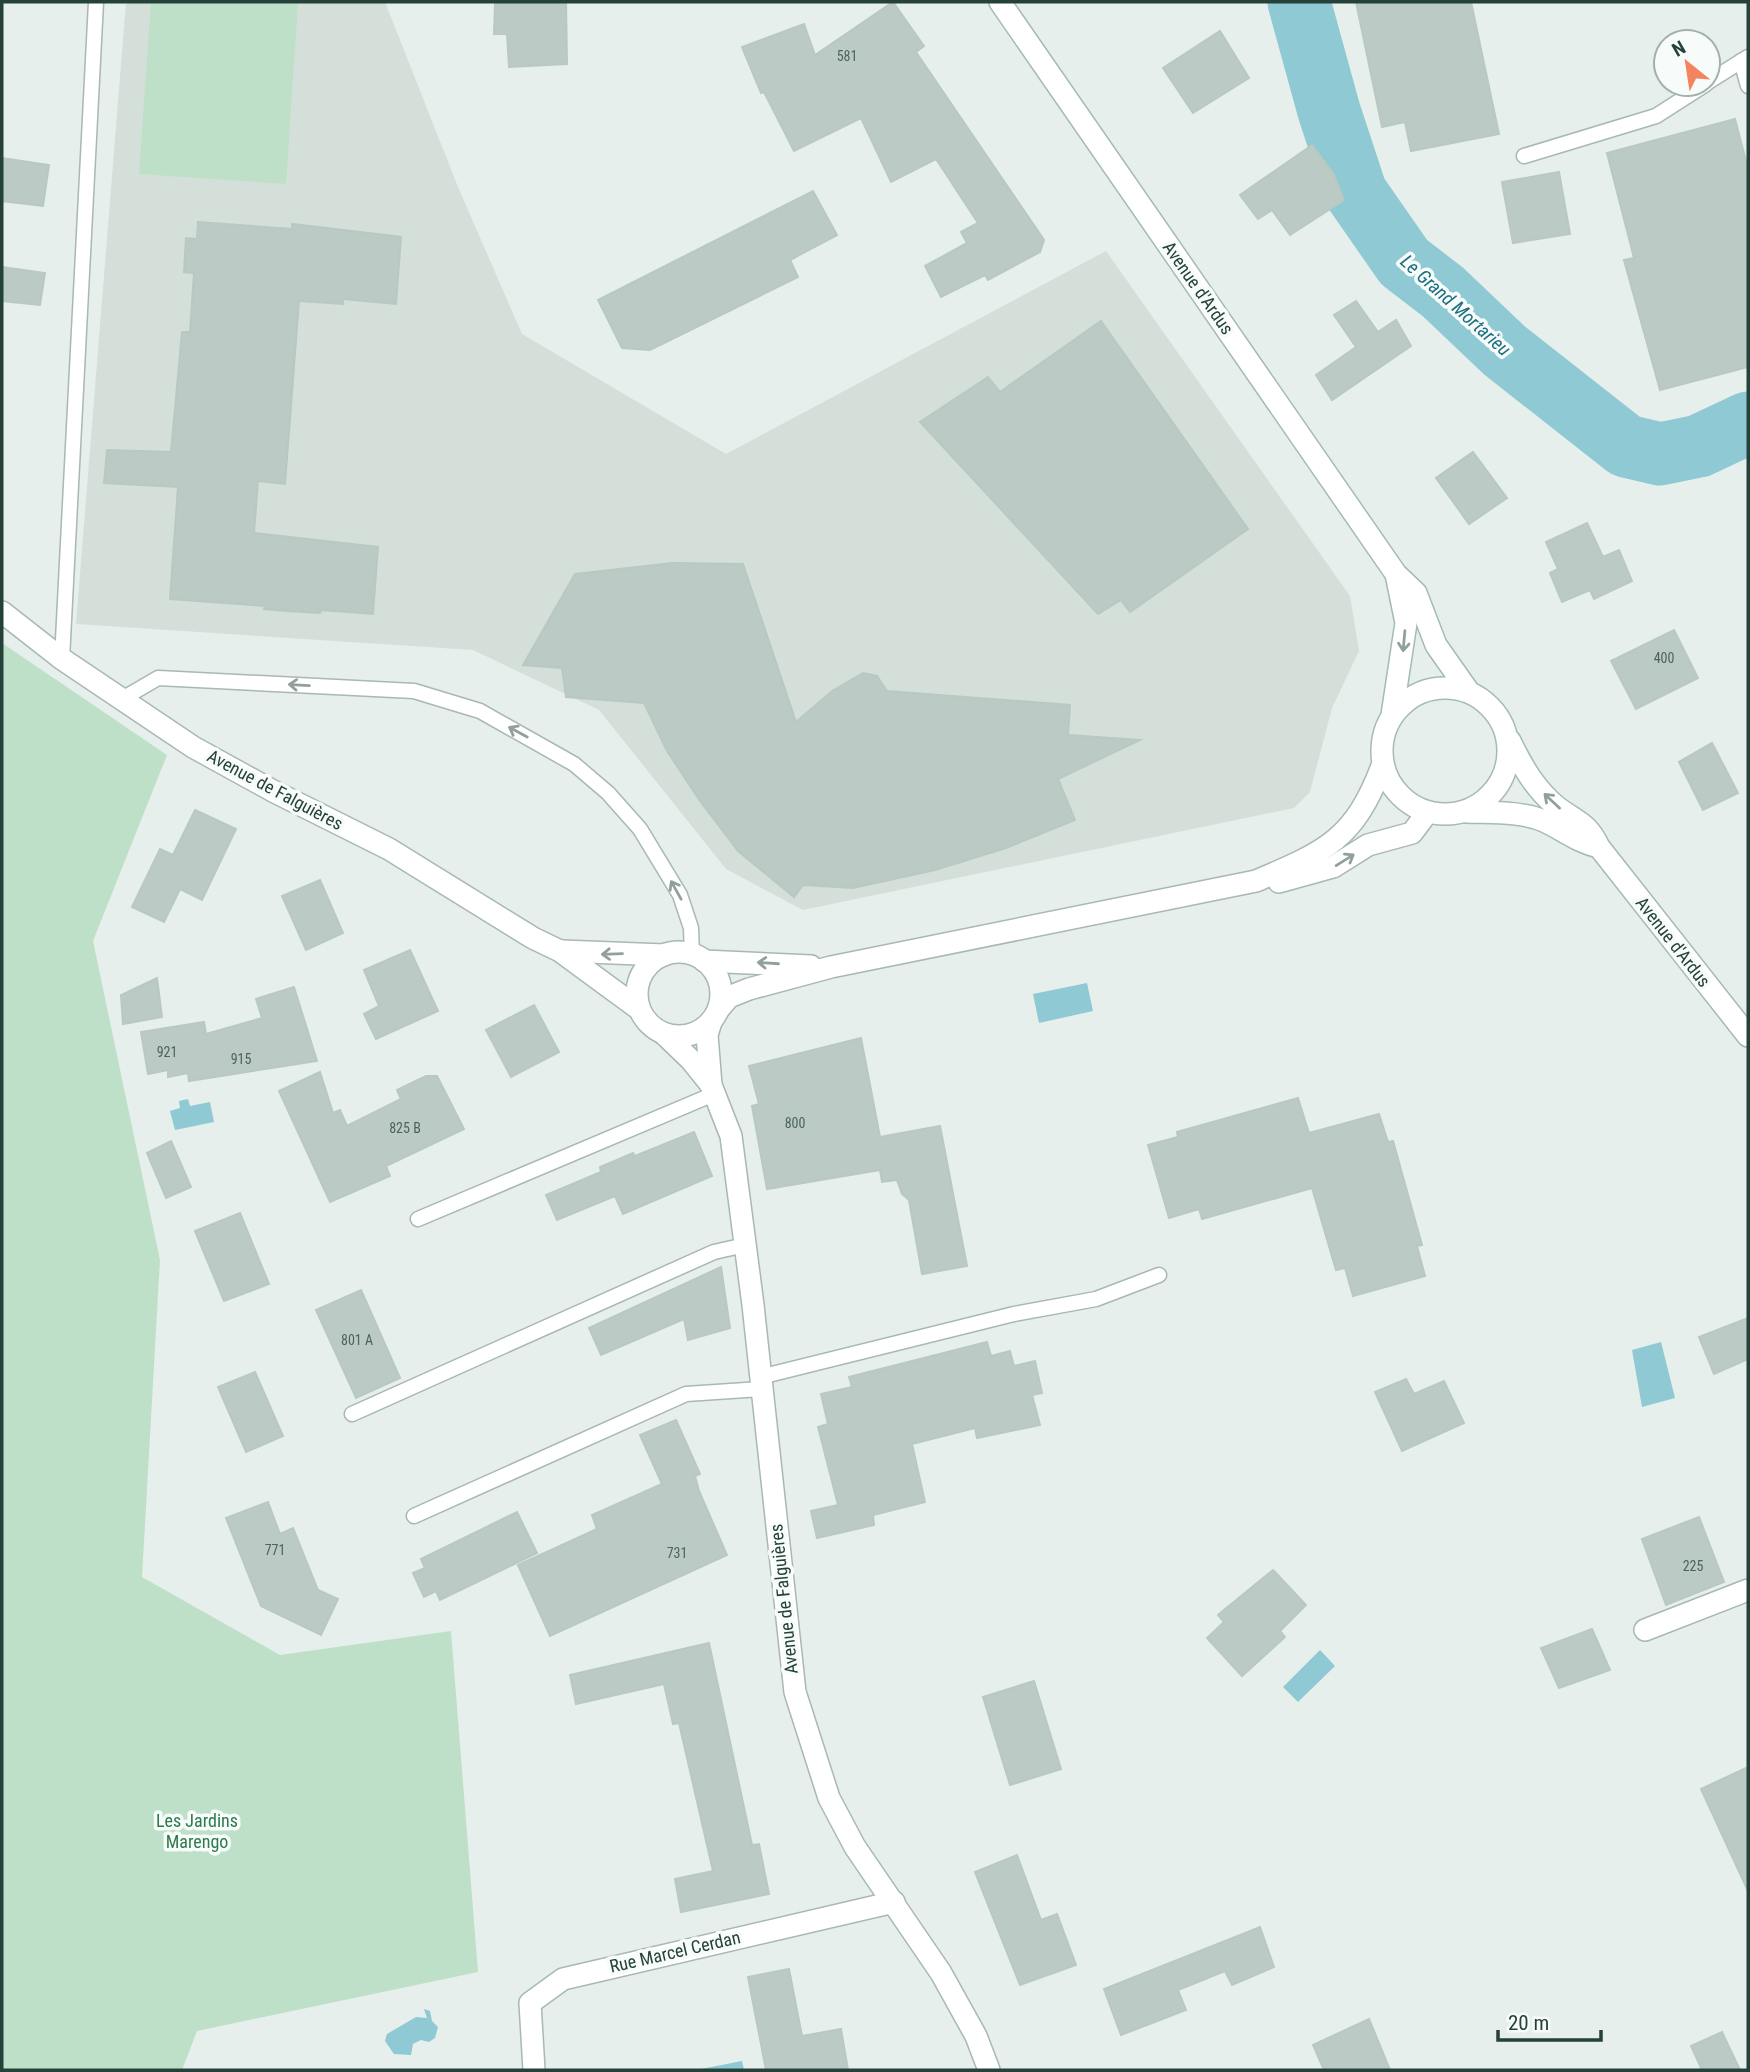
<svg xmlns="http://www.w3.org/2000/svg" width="1750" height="2072" viewBox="0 0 1750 2072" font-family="'Roboto Condensed',sans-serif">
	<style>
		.built { fill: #d4dfda }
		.green { fill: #bfe0c8 }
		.water { fill: #8ec9d4 }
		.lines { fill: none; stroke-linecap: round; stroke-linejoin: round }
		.river { stroke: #8ec9d4; stroke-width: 63 }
		.building { fill: #bbcac4; stroke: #b8c9c2; stroke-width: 2 }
		.service-casing { stroke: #a8b8b2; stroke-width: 17 }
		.minor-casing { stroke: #a8b8b2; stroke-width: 24 }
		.tertiary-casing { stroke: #a8b8b2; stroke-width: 24 }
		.secondary-casing { stroke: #a4bbb3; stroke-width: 24 }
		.service { stroke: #fff; stroke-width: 14 }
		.minor { stroke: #fff; stroke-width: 21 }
		.tertiary { stroke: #fff; stroke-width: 21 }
		.secondary { stroke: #fff; stroke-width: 21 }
		.oneway { stroke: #92a09c }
		.labels { text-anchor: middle; stroke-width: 7; stroke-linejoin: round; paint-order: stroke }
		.number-label { font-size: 14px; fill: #4a645c }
		.street-label { font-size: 18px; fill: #24423a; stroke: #f7fbf9 }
		.park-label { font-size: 18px; fill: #2d7a4b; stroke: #f7fbf9 }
		.water-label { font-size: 19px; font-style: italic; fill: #1c6f80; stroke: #f7fbf9 }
	</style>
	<rect width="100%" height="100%" fill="#e6efeb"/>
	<path class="built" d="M 126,2 L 385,2 L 458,187 L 522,334 L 726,454 L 1106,251 L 1350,596 L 1359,651 L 1332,708 L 1310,792 L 1294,808 L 803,910 L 726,869 L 599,710 L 473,650 L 76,624 Z"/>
	<g class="green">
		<path d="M 151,2 L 298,2 L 286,184 L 139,174 Z"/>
		<path d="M 2,643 L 167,755 L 93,941 L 160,1260 L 142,1577 L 280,1655 L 451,1631 L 478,1972 L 197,2031 L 182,2070 L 2,2070 Z"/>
	</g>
	<g class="water">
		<path d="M 1087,983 L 1093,1011 L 1039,1023 L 1033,994 Z"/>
		<path d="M 188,1099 L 190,1106 L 210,1102 L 214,1122 L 175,1130 L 170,1111 L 180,1108 L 179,1101 Z"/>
		<path d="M 1661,1342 L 1675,1398 L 1642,1407 L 1632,1350 Z"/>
		<path d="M 1320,1650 L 1335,1666 L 1298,1702 L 1283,1687 Z"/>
		<path d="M 424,2009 L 430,2011 L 432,2021 L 438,2027 L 435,2038 L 429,2042 L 421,2040 L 413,2044 L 411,2055 L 394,2054 L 385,2041 L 387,2034 L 416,2017 L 427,2018 Z"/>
		<path d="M 742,2061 L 744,2070 L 696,2070 Z"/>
	</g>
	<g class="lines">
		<path class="river" d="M 1299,2 L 1329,111 L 1356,193 L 1404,262 L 1443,292 L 1504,350 L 1626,446 L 1660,454 L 1699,446 L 1748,423"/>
	</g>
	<g class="building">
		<path d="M 506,2 L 566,2 L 567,64 L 509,67 L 507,34 L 494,34 L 495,4 Z"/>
		<path d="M 893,2 L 924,46 L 916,52 L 1044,240 L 1040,252 L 988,280 L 985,275 L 941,297 L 925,266 L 967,243 L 961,232 L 978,223 L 936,159 L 891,182 L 861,118 L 794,151 L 764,92 L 761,93 L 742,47 L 804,24 L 815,55 Z"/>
		<path d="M 1356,2 L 1471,2 L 1499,134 L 1411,151 L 1405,122 L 1382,127 Z"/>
		<path d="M 1220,31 L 1249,78 L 1193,113 L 1163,68 Z"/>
		<path d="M 1735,119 L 1748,169 L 1748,367 L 1660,390 L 1624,260 L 1634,258 L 1607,153 Z"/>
		<path d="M 1312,145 L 1333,173 L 1344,200 L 1290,235 L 1272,210 L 1258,219 L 1240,195 Z"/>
		<path d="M 2,158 L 49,165 L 43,206 L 2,201 Z"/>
		<path d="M 1559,172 L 1570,234 L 1513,243 L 1502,182 Z"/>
		<path d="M 813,191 L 837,235 L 790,260 L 798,277 L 650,350 L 622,348 L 598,300 Z"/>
		<path d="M 198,222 L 292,229 L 292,224 L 401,237 L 396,304 L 343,299 L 343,304 L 299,301 L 285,484 L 258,481 L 254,533 L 378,547 L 373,614 L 321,610 L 320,613 L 287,611 L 264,609 L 265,606 L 170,599 L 178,487 L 104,483 L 107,450 L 171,452 L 182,332 L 190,332 L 194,273 L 184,272 L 186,238 L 197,239 Z"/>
		<path d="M 2,267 L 45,273 L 40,305 L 2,301 Z"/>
		<path d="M 1356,301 L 1378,332 L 1396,320 L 1411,346 L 1332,400 L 1316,375 L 1356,347 L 1334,315 Z"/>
		<path d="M 1101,321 L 1248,529 L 1130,612 L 1121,600 L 1098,614 L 920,422 L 988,377 L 1000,392 Z"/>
		<path d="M 1473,452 L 1507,498 L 1469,524 L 1436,478 Z"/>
		<path d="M 1587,523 L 1603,557 L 1619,550 L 1632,581 L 1594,599 L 1590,590 L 1562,602 L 1550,573 L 1558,569 L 1546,542 Z"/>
		<path d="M 673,563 L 743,564 L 796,722 L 832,691 L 863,673 L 877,676 L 887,691 L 1070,705 L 1068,735 L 1140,740 L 1058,779 L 1075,820 L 1006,848 L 935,870 L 853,888 L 803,885 L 794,897 L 738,851 L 700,801 L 667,751 L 644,703 L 566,697 L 562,668 L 523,665 L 575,574 Z"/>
		<path d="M 1674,630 L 1698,678 L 1636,709 L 1611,661 Z"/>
		<path d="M 1712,743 L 1738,793 L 1703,810 L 1679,762 Z"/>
		<path d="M 195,810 L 236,829 L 202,900 L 180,889 L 164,922 L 132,907 L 160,849 L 173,855 Z"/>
		<path d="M 320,880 L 343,933 L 306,950 L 282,896 Z"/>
		<path d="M 410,950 L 438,1011 L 376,1039 L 364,1014 L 379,1006 L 364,970 Z"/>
		<path d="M 157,978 L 162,1017 L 123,1024 L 121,995 Z"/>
		<path d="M 294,987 L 317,1061 L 189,1081 L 188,1073 L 168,1077 L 168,1070 L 148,1074 L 141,1032 L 204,1022 L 206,1034 L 262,1018 L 256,999 Z"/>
		<path d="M 534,1005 L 559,1052 L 511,1077 L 486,1030 Z"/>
		<path d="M 861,1038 L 880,1137 L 940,1126 L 967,1266 L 922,1274 L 909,1200 L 902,1194 L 897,1180 L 882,1182 L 880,1170 L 767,1189 L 752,1106 L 759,1104 L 749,1066 Z"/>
		<path d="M 320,1072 L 333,1113 L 340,1110 L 347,1126 L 401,1099 L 397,1090 L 426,1076 L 437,1076 L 464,1129 L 386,1166 L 390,1176 L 330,1202 L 279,1091 Z"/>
		<path d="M 1298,1098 L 1309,1133 L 1379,1114 L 1388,1142 L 1393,1141 L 1422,1245 L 1417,1246 L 1425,1276 L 1353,1296 L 1345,1268 L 1336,1270 L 1312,1188 L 1202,1219 L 1199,1209 L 1169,1218 L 1148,1145 L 1178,1137 L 1177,1132 Z"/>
		<path d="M 694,1132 L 712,1176 L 623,1214 L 615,1196 L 557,1220 L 546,1195 L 601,1172 L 600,1167 L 633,1153 L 635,1156 Z"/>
		<path d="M 171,1141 L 191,1187 L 166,1198 L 147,1153 Z"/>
		<path d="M 240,1213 L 269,1284 L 224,1301 L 195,1231 Z"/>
		<path d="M 721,1267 L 730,1328 L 688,1340 L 684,1319 L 601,1355 L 589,1328 Z"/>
		<path d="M 361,1290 L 400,1378 L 356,1398 L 316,1310 Z"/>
		<path d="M 1748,1318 L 1748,1359 L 1714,1374 L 1699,1337 Z"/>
		<path d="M 987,1342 L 991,1356 L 1010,1351 L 1014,1366 L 1035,1361 L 1042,1393 L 1032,1395 L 1040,1425 L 977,1438 L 975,1428 L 912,1444 L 925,1502 L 873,1515 L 874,1525 L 817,1538 L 811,1511 L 838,1505 L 818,1427 L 828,1424 L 821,1394 L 852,1387 L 849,1377 Z"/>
		<path d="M 255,1372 L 283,1436 L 246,1452 L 218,1387 Z"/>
		<path d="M 1406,1379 L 1414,1394 L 1444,1381 L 1464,1423 L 1402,1451 L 1375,1392 Z"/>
		<path d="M 676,1420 L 700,1474 L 695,1476 L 699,1491 L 727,1555 L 550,1636 L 518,1565 L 597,1529 L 592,1515 L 662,1484 L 640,1435 Z"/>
		<path d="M 268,1502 L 280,1534 L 293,1528 L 318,1590 L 338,1599 L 321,1635 L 261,1606 L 226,1518 Z"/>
		<path d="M 517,1512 L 537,1553 L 440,1600 L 436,1591 L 424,1597 L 413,1573 L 425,1568 L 421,1559 Z"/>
		<path d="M 1699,1517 L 1724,1582 L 1666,1605 L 1642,1539 Z"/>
		<path d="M 1273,1570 L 1306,1605 L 1280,1631 L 1285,1637 L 1242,1676 L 1207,1638 L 1224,1622 L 1218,1615 Z"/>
		<path d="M 1592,1629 L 1610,1670 L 1559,1688 L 1541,1648 Z"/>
		<path d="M 709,1643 L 752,1845 L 759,1844 L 769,1894 L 681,1912 L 675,1879 L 713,1871 L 679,1723 L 673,1724 L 664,1684 L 576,1704 L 570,1675 Z"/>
		<path d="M 1034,1681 L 1061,1769 L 1010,1785 L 983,1697 Z"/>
		<path d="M 1748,1767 L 1748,1891 L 1701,1789 Z"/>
		<path d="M 1017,1855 L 1041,1920 L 1057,1914 L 1076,1965 L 1020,1985 L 975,1872 Z"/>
		<path d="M 1260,1927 L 1274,1967 L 1232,1985 L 1225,1971 L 1178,1990 L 1186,2010 L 1121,2035 L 1104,1989 Z"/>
		<path d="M 789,1969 L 802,2036 L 841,2029 L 848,2070 L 766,2070 L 748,1977 Z"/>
		<path d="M 1369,2019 L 1390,2070 L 1324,2070 L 1313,2045 Z"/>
		<path d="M 1722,2032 L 1740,2070 L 1702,2070 L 1691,2046 Z"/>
	</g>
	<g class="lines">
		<g class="service-casing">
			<g id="service">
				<path d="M 1741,61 L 1748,86"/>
				<path d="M 1708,82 L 1748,57"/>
				<path d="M 1524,156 L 1656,116 L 1706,84"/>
				<path d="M 62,659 L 96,2"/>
				<path d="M 122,699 L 158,678 L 414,691 L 480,711 L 574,764 L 608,793 L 640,829 L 680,895 L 691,928 L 692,955"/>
				<path d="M 418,1219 L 714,1094"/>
				<path d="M 760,1377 L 1014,1314 L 1096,1299 L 1159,1275"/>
				<path d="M 352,1414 L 714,1252 L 745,1245"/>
				<path d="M 414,1516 L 686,1394 L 761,1389"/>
			</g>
		</g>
		<g class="minor-casing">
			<g id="minor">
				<path d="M 1645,1630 L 1748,1590"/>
				<path d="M 534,2070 L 530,2003 L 563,1979 L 894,1902"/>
			</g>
		</g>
		<g class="tertiary-casing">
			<g id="tertiary">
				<path d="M 2,612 L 62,659 L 193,747 L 273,791 L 389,849 L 533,938 L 560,951 L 639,1009"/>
				<path d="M 1279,882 L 1333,867 L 1368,845 L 1412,833 L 1427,813"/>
				<path d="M 562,951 L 664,955"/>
				<circle cx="679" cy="994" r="42"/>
				<path d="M 704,961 L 811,966"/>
				<path d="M 718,1010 L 729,997 L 749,989 L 831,967 L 1256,881 C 1326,851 1354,840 1382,766"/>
				<path d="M 711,1022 L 707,1035 L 711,1085"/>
				<path d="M 664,1034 L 691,1060 L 711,1085 L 731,1136 L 753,1305 L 795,1692 L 829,1798 L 855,1847 L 941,1973 L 976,2036 L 989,2070"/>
			</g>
		</g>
		<g class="secondary-casing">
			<g id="secondary">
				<path d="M 1000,2 L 1396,574 L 1416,593 L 1436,645 L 1469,692"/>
				<circle cx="1445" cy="751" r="63"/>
				<path d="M 1392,715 L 1406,623 L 1396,574"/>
				<path d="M 1510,741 C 1522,766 1535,789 1557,807 C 1577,822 1588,823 1599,847 L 1748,1036"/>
				<path d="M 1466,812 C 1491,813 1521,811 1544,821 C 1563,830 1577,842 1599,847"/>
			</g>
		</g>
		<use href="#service" class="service"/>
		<use href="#minor" class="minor"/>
		<use href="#tertiary" class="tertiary"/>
		<use href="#secondary" class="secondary"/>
	</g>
	<defs><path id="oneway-shaft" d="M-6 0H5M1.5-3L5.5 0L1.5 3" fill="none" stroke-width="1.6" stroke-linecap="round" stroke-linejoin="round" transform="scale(1.75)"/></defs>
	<g class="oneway">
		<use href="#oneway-shaft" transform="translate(1404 641) rotate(95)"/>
		<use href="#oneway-shaft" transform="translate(299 685) rotate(-177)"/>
		<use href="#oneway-shaft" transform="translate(518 732) rotate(-151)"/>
		<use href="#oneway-shaft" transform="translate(1552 801) rotate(-137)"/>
		<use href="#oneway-shaft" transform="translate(1345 860) rotate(-32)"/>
		<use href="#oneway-shaft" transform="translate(676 890) rotate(-119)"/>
		<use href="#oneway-shaft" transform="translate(612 954) rotate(178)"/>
		<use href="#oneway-shaft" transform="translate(768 963) rotate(-176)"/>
	</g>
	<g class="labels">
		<g class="number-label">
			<text x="847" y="61">581</text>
			<text x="1664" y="663">400</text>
			<text x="167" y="1057">921</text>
			<text x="241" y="1064">915</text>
			<text x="795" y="1128">800</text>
			<text x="405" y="1133">825 B</text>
			<text x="357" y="1345">801 A</text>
			<text x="275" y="1555">771</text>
			<text x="677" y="1558">731</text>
			<text x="1693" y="1571">225</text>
		</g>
		<g class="street-label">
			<text transform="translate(1198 288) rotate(55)" y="6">Avenue d'Ardus</text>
			<text transform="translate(275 790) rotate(28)" y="6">Avenue de Falguières</text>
			<text transform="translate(1673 942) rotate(52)" y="6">Avenue d'Ardus</text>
			<text transform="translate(784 1599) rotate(-96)" y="6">Avenue de Falguières</text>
			<text transform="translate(675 1952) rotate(-13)" y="6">Rue Marcel Cerdan</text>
		</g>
		<g class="park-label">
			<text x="197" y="1827">Les Jardins<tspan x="197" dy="21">Marengo</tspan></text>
		</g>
		<g class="water-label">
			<text transform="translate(1456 305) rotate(42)" y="7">Le Grand Mortarieu</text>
		</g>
	</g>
	<rect width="1750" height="2072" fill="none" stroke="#24423a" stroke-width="7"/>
	<g transform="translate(1687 63) rotate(330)"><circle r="33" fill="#f7fbf9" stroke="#a3b1ad" stroke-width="2"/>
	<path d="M0-5L12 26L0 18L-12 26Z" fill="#f4845f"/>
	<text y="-10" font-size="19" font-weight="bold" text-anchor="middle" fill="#24423a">N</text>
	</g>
	<path d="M1498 2030v10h103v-10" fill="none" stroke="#24423a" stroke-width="3.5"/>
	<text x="1508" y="2030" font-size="21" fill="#24423a" stroke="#f7fbf9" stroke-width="5" paint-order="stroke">20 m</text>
</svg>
